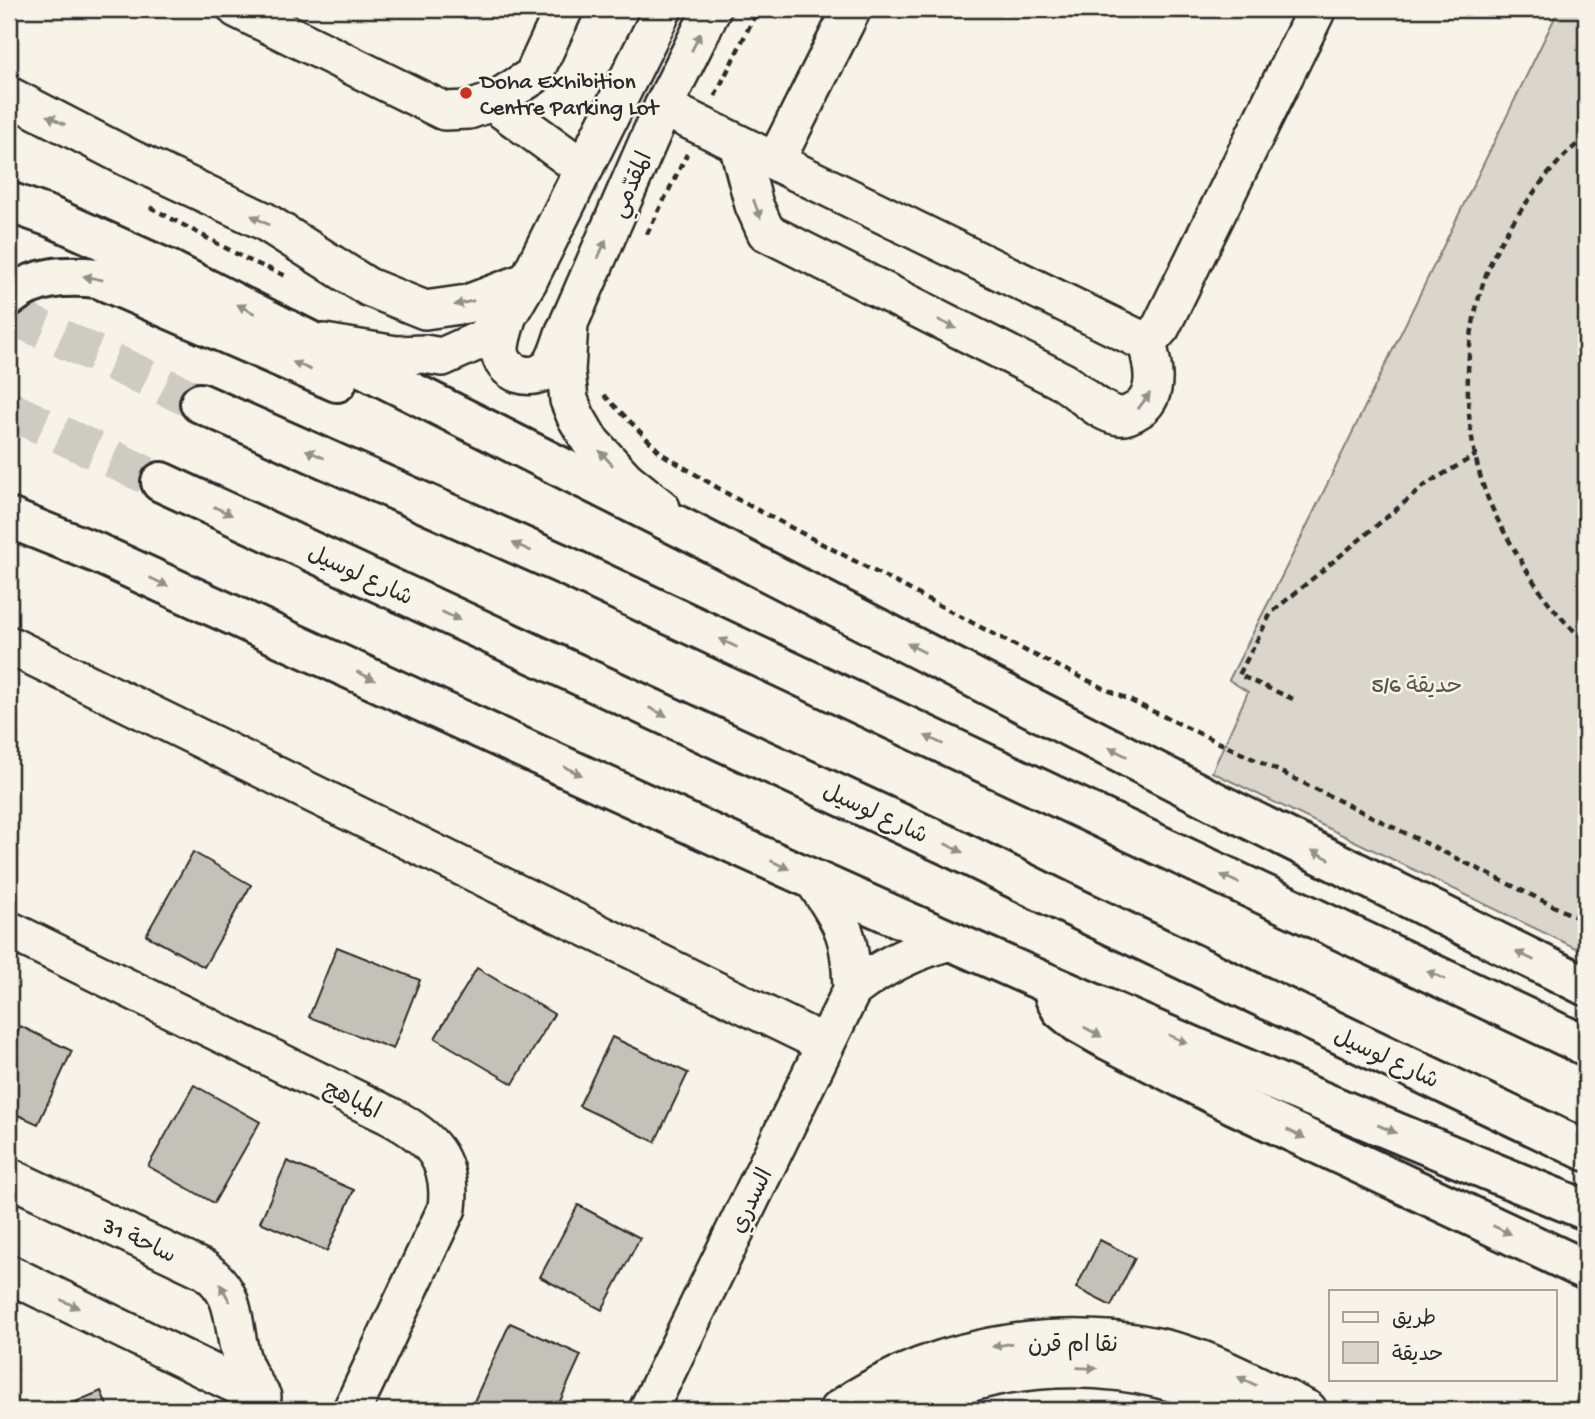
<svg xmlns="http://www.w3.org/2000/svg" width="1595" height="1419" viewBox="0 0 1595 1419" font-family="'Gochi Hand','Playpen Sans Arabic',sans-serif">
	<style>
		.green { fill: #dad6cc; stroke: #82807c; stroke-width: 2 }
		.building { fill: #c4c1b9; stroke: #2b2b2b; stroke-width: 2 }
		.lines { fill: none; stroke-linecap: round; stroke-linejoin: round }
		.highway-tunnel { stroke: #cecbc2; stroke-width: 38; stroke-dasharray: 38 19; stroke-linecap: butt }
		.minor-casing { stroke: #2b2b2b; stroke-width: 42 }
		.highway-casing { stroke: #2b2b2b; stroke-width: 44 }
		.path { stroke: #2b2b2b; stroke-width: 4.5; stroke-dasharray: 7 5; stroke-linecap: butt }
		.minor { stroke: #f7f3e8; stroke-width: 37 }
		.highway { stroke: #f7f3e8; stroke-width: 38 }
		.oneway { fill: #918f8a }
		.poi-dot { fill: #c8321e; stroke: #f7f3e8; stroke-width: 2.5 }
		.labels { text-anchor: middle; stroke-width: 5; stroke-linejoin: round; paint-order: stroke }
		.poi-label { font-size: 23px; fill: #2b2b2b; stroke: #f7f3e8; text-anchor: start }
		.street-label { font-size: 23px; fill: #2b2b2b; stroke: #f7f3e8 }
		.park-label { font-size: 23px; fill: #575653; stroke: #f7f3e8 }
	</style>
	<rect width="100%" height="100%" fill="#f7f3e8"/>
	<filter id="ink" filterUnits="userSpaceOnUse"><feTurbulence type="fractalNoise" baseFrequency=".0143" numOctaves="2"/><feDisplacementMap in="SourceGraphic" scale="14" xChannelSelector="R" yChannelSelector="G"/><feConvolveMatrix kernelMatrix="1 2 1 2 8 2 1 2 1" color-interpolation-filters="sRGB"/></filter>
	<g filter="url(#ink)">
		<path class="green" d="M 1559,9 L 1586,9 L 1586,953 L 1212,772 L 1248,692 L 1229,680 L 1298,544 Z"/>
		<g class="building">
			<path d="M 193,852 L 251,885 L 204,967 L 146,935 Z"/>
			<path d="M 337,947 L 420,980 L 393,1049 L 309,1017 Z"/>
			<path d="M 477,968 L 554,1014 L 513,1084 L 435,1038 Z"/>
			<path d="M 20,1026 L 72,1051 L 38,1124 L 9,1111 L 9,1051 Z"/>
			<path d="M 612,1037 L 688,1073 L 655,1142 L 579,1106 Z"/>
			<path d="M 194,1085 L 260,1122 L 214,1203 L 148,1166 Z"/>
			<path d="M 287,1161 L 354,1190 L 327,1251 L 260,1222 Z"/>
			<path d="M 578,1205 L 640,1238 L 602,1310 L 540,1277 Z"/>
			<path d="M 1100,1240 L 1135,1258 L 1111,1306 L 1076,1288 Z"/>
			<path d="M 510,1323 L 581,1355 L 556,1410 L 470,1410 Z"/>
			<path d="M 101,1391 L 109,1410 L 57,1410 Z"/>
		</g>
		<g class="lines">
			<g class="highway-tunnel">
				<path d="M 9,314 L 200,403"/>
				<path d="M 9,410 L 161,482"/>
			</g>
			<g class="minor-casing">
				<g id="minor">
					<path d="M 237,9 L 444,111 L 469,110 L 492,102 L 533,76 L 564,9"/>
					<path d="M 9,96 L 129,158 L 264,221 L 368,287 L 425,310 L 467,304 L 528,281"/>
					<path d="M 492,102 L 584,169"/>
					<path d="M 663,107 L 1147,343 L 1161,327 L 1317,9"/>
					<path d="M 738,144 L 754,205 L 766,232 L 1064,382 C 1080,392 1099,413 1119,416 C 1125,417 1133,413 1139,409 C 1160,393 1153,365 1147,343"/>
					<path d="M 775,162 L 852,9"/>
					<path d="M 507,317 C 505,327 500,339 500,349 C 500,374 534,384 549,367 C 557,359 561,342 565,331"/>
					<path d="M 324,343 L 396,355 L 424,354 L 442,357 L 480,340 L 507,317 L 528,281 L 663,9"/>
					<path d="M 661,508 L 626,480 L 590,441 L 576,417 L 569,400 L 566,371 L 569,323 L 663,107 L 712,9"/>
					<path d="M 9,645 L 825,1044"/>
					<path d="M 9,930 L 390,1116 C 430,1137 453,1159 447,1208 L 352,1410"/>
					<path d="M 852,990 C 883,966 914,950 952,941"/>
					<path d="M 9,1177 L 205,1270 C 241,1297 230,1326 243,1363 C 247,1375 255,1386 262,1397 L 9,1274"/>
					<path d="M 648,1410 L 852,990 C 851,937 844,924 814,881"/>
					<path d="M 838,1410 C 936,1340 1088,1318 1202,1360 C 1238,1374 1273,1393 1308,1410"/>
					<path d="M 902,1410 C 1012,1353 1137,1357 1247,1410"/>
				</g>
			</g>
			<g class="highway-casing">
				<g id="highway">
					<path d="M 9,202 L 51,217 L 167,269 L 694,534 L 1235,812 L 1586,986"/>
					<path d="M 9,297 C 35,276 66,275 98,278 L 337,382"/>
					<path d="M 200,403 L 566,566 L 1586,1046"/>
					<path d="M 161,482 L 947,845 L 1073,907 L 1586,1151"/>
					<path d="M 9,518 L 97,553 C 590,779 1083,1008 1586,1210"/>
					<path d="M 1055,998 L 1061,1009 L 1078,1023 L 1108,1040 L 1233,1104 L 1586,1270"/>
				</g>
			</g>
			<g class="path">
				<path d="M 715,96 L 758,9"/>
				<path d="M 1586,137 C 1565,153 1548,173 1532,195 C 1519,213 1505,232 1495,253 C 1463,321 1460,411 1482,482 C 1490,508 1504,532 1517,554 C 1536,587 1556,617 1586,641"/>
				<path d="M 150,207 L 246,259 L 286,276"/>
				<path d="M 647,234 L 687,154"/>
				<path d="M 604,395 L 662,454 L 733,497 L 1028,652 L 1285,774 L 1586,922"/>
				<path d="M 1293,699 L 1239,675 L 1271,613 L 1428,483 L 1476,455"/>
			</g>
			<use href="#minor" class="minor"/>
			<use href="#highway" class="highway"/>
		</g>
		<defs><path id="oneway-solid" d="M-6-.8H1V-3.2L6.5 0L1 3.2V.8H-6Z" transform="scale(1.75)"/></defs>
		<g class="oneway">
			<use href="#oneway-solid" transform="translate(696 42) rotate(-64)"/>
			<use href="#oneway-solid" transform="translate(56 120) rotate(-153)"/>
			<use href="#oneway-solid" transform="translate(757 209) rotate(69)"/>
			<use href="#oneway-solid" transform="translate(260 220) rotate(-152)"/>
			<use href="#oneway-solid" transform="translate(602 249) rotate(-66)"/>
			<use href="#oneway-solid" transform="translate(93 278) rotate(-169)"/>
			<use href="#oneway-solid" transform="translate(464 303) rotate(167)"/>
			<use href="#oneway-solid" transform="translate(246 309) rotate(-153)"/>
			<use href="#oneway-solid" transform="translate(947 324) rotate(26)"/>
			<use href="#oneway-solid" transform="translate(302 366) rotate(-157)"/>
			<use href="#oneway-solid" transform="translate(1144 401) rotate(-53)"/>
			<use href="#oneway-solid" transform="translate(315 454) rotate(-156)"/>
			<use href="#oneway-solid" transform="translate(606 458) rotate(-132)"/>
			<use href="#oneway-solid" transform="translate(223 511) rotate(25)"/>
			<use href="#oneway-solid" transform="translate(522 547) rotate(-156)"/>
			<use href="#oneway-solid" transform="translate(159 582) rotate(25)"/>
			<use href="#oneway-solid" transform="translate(451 616) rotate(25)"/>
			<use href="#oneway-solid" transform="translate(728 643) rotate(-155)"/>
			<use href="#oneway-solid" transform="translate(916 648) rotate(-153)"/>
			<use href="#oneway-solid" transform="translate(366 676) rotate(25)"/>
			<use href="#oneway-solid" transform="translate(658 712) rotate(25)"/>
			<use href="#oneway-solid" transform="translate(934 740) rotate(-155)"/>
			<use href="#oneway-solid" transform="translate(1118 752) rotate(-153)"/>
			<use href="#oneway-solid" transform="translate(573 771) rotate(25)"/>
			<use href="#oneway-solid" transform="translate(954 848) rotate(26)"/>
			<use href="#oneway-solid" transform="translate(1321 855) rotate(-154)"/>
			<use href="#oneway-solid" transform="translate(780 865) rotate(25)"/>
			<use href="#oneway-solid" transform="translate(1230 879) rotate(-155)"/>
			<use href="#oneway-solid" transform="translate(1525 956) rotate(-154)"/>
			<use href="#oneway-solid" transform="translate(1436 975) rotate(-155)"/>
			<use href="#oneway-solid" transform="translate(1093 1032) rotate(29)"/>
			<use href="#oneway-solid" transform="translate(1178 1039) rotate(23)"/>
			<use href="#oneway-solid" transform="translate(1387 1129) rotate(23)"/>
			<use href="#oneway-solid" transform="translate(1296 1134) rotate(25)"/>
			<use href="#oneway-solid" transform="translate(1502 1230) rotate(25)"/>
			<use href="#oneway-solid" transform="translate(225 1293) rotate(-119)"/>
			<use href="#oneway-solid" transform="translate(70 1304) rotate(26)"/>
			<use href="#oneway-solid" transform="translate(1002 1345) rotate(170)"/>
			<use href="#oneway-solid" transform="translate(1087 1368) rotate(2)"/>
			<use href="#oneway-solid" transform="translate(1247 1381) rotate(-155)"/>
		</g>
	</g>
	<circle class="poi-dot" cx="466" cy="93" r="7"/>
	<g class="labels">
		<g class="poi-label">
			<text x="480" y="88">Doha Exhibition<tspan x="480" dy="26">Centre Parking Lot</tspan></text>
		</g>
		<g class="street-label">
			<text transform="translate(630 184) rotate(-66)" y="8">المقدّمي</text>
			<text transform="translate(361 574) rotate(25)" y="8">شارع لوسيل</text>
			<text transform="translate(876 812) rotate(25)" y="8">شارع لوسيل</text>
			<text transform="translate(1387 1057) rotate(25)" y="8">شارع لوسيل</text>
			<text transform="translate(353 1098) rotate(26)" y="8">المباهج</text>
			<text transform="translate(750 1200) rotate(-64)" y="8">السدري</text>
			<text transform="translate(140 1239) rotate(25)" y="8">ساحة 31</text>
			<text x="1073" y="1351">نقا ام قرن</text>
		</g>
		<g class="park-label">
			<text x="1417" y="692">حديقة 5/6</text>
		</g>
	</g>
	<rect width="1595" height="1419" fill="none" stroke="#f7f3e8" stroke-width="35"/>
	<rect x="18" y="18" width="1560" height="1384" fill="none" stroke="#2b2b2b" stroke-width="2.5" filter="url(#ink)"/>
	<rect x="1329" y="1290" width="228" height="91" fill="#f7f3e8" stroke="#a5a39c" stroke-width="2"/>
	<rect x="1343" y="1312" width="35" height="10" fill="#f7f3e8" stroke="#a5a39c" stroke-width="2"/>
	<text x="1392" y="1324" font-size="21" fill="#2b2b2b">طريق</text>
	<rect x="1343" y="1342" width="35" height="21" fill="#dad6cc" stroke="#a5a39c" stroke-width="2"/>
	<text x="1392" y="1360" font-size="21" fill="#2b2b2b">حديقة</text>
</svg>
